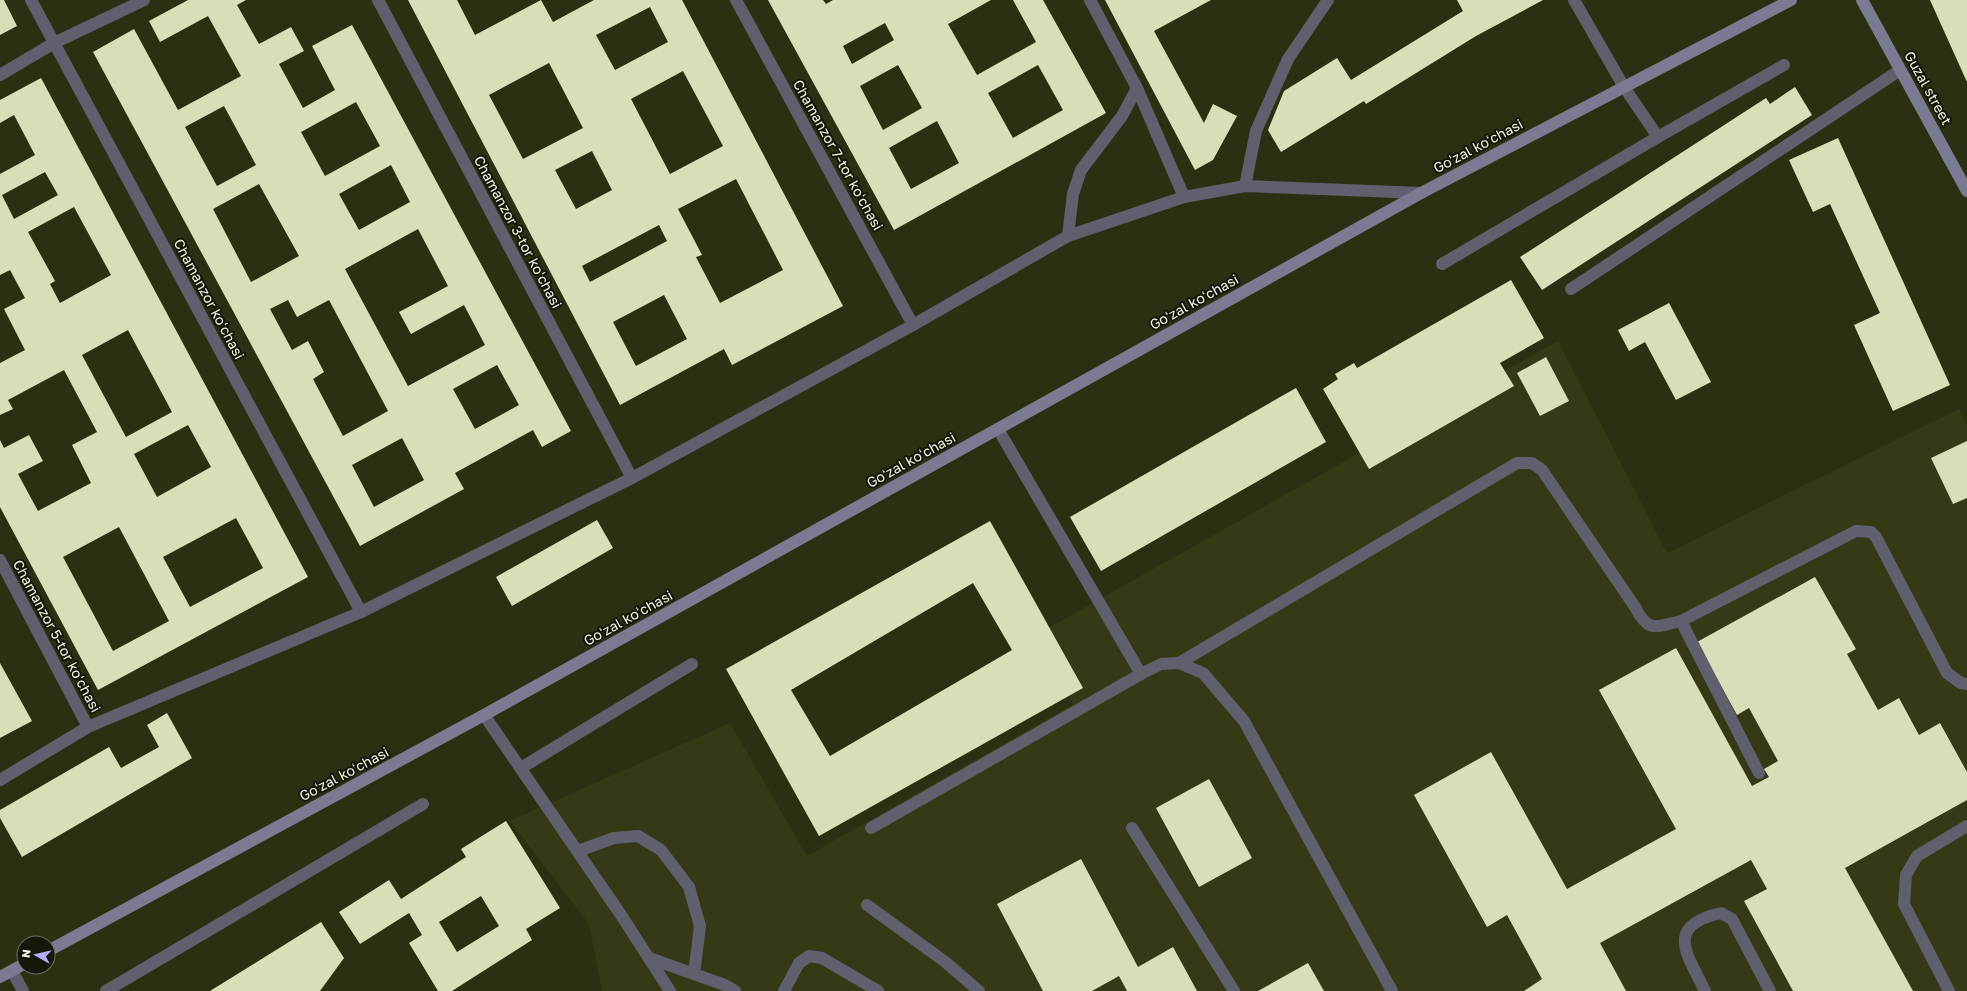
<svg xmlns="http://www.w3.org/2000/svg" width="1967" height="991" viewBox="0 0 1967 991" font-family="'Golos Text',sans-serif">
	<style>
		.built { fill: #353915 }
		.building { fill: #d8deb7; fill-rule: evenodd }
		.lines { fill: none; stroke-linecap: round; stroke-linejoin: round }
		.lane { stroke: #5f5f6e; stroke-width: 12 }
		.street { stroke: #5f5f6e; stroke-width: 12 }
		.secondary { stroke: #7a7b92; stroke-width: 12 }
		.labels { text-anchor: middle; stroke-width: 4; stroke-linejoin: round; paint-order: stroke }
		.street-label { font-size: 14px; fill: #f2f5e3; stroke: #15170a }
	</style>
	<rect width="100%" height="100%" fill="#2c3013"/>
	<path class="built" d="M 1558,341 L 1667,553 L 1959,409 L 1967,426 L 1967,991 L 602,991 L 589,924 L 510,821 L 730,723 L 807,856 L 1073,704 L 1045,630 Z"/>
	<g class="building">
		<path d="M 0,0 L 4,0 L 17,26 L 0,35 Z"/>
		<path d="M 188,0 L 246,0 L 237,5 L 259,44 L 291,27 L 304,51 L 279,64 L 303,108 L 335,90 L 312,46 L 352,25 L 571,431 L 542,447 L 533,430 L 455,473 L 464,489 L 360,546 L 93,52 L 134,29 L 178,110 L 241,76 L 208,16 L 160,42 L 149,21 ZM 356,102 L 380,146 L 325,176 L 301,132 ZM 224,106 L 256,165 L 217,186 L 185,127 ZM 391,165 L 410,202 L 359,230 L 339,194 ZM 259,184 L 299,256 L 251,282 L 213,209 ZM 418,229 L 448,286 L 399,312 L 411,334 L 464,305 L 485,345 L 408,386 L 345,269 ZM 288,300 L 297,317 L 329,300 L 388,411 L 343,436 L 313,379 L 324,372 L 308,341 L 292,350 L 270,309 ZM 497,365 L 519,405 L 475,429 L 453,389 ZM 402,438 L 424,480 L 374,507 L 352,465 Z"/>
		<path d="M 408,0 L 457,0 L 475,35 L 541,0 L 553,22 L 594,0 L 682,0 L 843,306 L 732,365 L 724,349 L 620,405 ZM 650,7 L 668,42 L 615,70 L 596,35 ZM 549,63 L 583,128 L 523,159 L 489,95 ZM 683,71 L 723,146 L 670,174 L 631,99 ZM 592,151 L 612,190 L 576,209 L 555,170 ZM 736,179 L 783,270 L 720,303 L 696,257 L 702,255 L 678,209 ZM 659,225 L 667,241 L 590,282 L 582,266 ZM 664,295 L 687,339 L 636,366 L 613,322 Z"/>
		<path d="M 768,0 L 823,0 L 826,4 L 833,0 L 991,0 L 948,24 L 977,75 L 1036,42 L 1013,0 L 1043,0 L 1106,113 L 894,230 ZM 885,23 L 894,40 L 852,64 L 843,46 ZM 898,65 L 922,108 L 883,130 L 860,86 ZM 1038,65 L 1063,110 L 1013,138 L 988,93 ZM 937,121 L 959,163 L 911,189 L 889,148 Z"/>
		<path d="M 1105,0 L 1211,0 L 1154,31 L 1204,123 L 1213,104 L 1237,116 L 1213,160 L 1195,170 Z"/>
		<path d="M 1457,0 L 1543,0 L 1476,36 L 1366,104 L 1364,101 L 1281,152 L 1268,130 L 1284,91 L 1337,58 L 1351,80 L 1463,11 Z"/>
		<path d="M 1930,0 L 1967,0 L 1967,82 Z"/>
		<path d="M 41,78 L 308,577 L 98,690 L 0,507 L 0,440 L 4,448 L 29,435 L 43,461 L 18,474 L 38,511 L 91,483 L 72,445 L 97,432 L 64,370 L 8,400 L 13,409 L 0,415 L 0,363 L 25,350 L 4,309 L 25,298 L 10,270 L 0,275 L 0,174 L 35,155 L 14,115 L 0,123 L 0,100 ZM 45,172 L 58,195 L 14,219 L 2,195 ZM 74,207 L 111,275 L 60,303 L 50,284 L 55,281 L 28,232 ZM 128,330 L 172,412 L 126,437 L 82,355 ZM 188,425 L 211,467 L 157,497 L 134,454 ZM 236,518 L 263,568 L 190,607 L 163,557 ZM 119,527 L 169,621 L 113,651 L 63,557 Z"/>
		<path d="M 1795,87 L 1812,115 L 1542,290 L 1520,257 L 1766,98 L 1770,104 Z"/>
		<path d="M 1838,138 L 1950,385 L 1893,411 L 1854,325 L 1880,313 L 1830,204 L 1813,212 L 1789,160 Z"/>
		<path d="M 1511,280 L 1544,338 L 1500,363 L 1514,386 L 1369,469 L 1323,389 L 1338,379 L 1335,374 L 1354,363 L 1357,368 Z"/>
		<path d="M 1669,303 L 1711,382 L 1676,400 L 1645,342 L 1629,351 L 1618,330 Z"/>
		<path d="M 1546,357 L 1569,401 L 1540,416 L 1517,373 Z"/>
		<path d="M 1296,388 L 1326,442 L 1101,571 L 1070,517 Z"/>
		<path d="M 1967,441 L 1967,498 L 1953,504 L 1931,458 Z"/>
		<path d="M 597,520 L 613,548 L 512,606 L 496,577 Z"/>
		<path d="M 990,521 L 1083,688 L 819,836 L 726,669 ZM 973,583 L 1012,650 L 830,756 L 791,690 Z"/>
		<path d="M 1815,577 L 1856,649 L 1847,654 L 1878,710 L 1899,698 L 1919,735 L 1940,723 L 1967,772 L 1967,800 L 1845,868 L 1913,991 L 1793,991 L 1744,901 L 1767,889 L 1751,860 L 1600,943 L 1626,991 L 1524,991 L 1542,979 L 1507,915 L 1487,927 L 1414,795 L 1491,752 L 1567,889 L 1676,829 L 1599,690 L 1676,648 L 1752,786 L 1769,777 L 1764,769 L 1778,761 L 1749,708 L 1737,715 L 1697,642 Z"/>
		<path d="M 0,663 L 32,721 L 0,738 Z"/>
		<path d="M 167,713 L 192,758 L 22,857 L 0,818 L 0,810 L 109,747 L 121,768 L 159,747 L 147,725 Z"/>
		<path d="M 1209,779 L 1252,858 L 1199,887 L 1156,808 Z"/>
		<path d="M 506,821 L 560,908 L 526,929 L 532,940 L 452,991 L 438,991 L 409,943 L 422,935 L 409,913 L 360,944 L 339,912 L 389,880 L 401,899 L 466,857 L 461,849 ZM 481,896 L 499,926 L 457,952 L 439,922 Z"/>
		<path d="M 1081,859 L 1138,967 L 1173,947 L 1197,991 L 1127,991 L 1119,976 L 1092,991 L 1043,991 L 997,904 Z"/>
		<path d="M 321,922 L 344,958 L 320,991 L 210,991 Z"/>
		<path d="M 1308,963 L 1324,991 L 1258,991 Z"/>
	</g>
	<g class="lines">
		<g class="lane">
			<path d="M 1658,137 L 1784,65"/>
			<path d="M 1245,186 L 1256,131 L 1288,59 L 1328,0"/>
			<path d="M 1442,264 L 1658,137 L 1624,87 L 1574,0"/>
			<path d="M 1571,289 L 1900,70"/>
			<path d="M 998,429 L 1141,674 L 1161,664 L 1179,663 L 1203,673 L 1244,721 L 1392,991"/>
			<path d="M 1681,621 L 1759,773"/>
			<path d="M 1179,663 L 1517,463 L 1532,463 L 1542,470 L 1635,607 C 1648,633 1656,627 1681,621 L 1856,531 L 1871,532 L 1876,537 L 1947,673 L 1961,683 L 1967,684"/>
			<path d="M 484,715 L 621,915 L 670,991"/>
			<path d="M 521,768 L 692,664"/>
			<path d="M 871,828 L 1141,674"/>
			<path d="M 1132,828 L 1234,991"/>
			<path d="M 578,851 L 614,838 L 638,836 L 661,850 L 689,887 L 700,926 L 694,974"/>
			<path d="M 867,905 L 944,961 L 979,991"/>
			<path d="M 649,958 L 725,985 L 735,991"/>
			<path d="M 12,971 L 23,991"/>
			<path d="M 106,991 L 423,804"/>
			<path d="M 784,991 L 799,963 L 809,956 L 822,958 L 878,991"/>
			<path d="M 1705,991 C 1688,955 1663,926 1721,913 L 1732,919 L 1770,991"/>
			<path d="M 1949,991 L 1904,904 L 1906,875 L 1917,856 L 1967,826"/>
		</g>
		<g class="street">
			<path d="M 31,0 L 361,612"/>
			<path d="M 378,0 L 632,478"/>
			<path d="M 736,0 L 913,325"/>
			<path d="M 1090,0 L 1137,88 L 1184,197"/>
			<path d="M 0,75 L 54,43 L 144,0"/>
			<path d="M 1068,236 L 1073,194 L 1081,170 L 1122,116 L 1137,88"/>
			<path d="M 0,560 L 88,727"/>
			<path d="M 0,780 L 88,727 L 361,612 L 632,478 L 913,325 L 1068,236 L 1184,197 L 1245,186 L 1421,193"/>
		</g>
		<g class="secondary">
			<path d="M 1862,0 L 1967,191"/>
			<path d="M 48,951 L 484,715 L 1421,193 L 1791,0"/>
			<path d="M 0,977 L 24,964"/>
		</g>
	</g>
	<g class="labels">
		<g class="street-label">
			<text transform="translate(1928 88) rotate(61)" y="5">Guzal street</text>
			<text transform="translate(1478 146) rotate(-28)" y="5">Goʻzal koʻchasi</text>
			<text transform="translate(838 155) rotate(61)" y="5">Chamanzor 7-tor koʻchasi</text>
			<text transform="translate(518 232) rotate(62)" y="5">Chamanzor 3-tor koʻchasi</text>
			<text transform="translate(209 299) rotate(62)" y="5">Chamanzor koʻchasi</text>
			<text transform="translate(1194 302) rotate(-29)" y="5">Goʻzal koʻchasi</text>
			<text transform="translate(911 460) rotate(-29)" y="5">Goʻzal koʻchasi</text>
			<text transform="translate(628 618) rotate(-29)" y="5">Goʻzal koʻchasi</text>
			<text transform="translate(57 636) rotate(62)" y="5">Chamanzor 5-tor koʻchasi</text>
			<text transform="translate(344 774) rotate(-28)" y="5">Goʻzal koʻchasi</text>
		</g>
	</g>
	<g transform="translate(36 955) rotate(278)"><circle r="19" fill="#15170a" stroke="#6d7061"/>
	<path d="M0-3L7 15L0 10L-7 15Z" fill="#b0aefa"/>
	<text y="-6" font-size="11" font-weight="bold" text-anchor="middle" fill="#f2f5e3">N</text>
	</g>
</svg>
